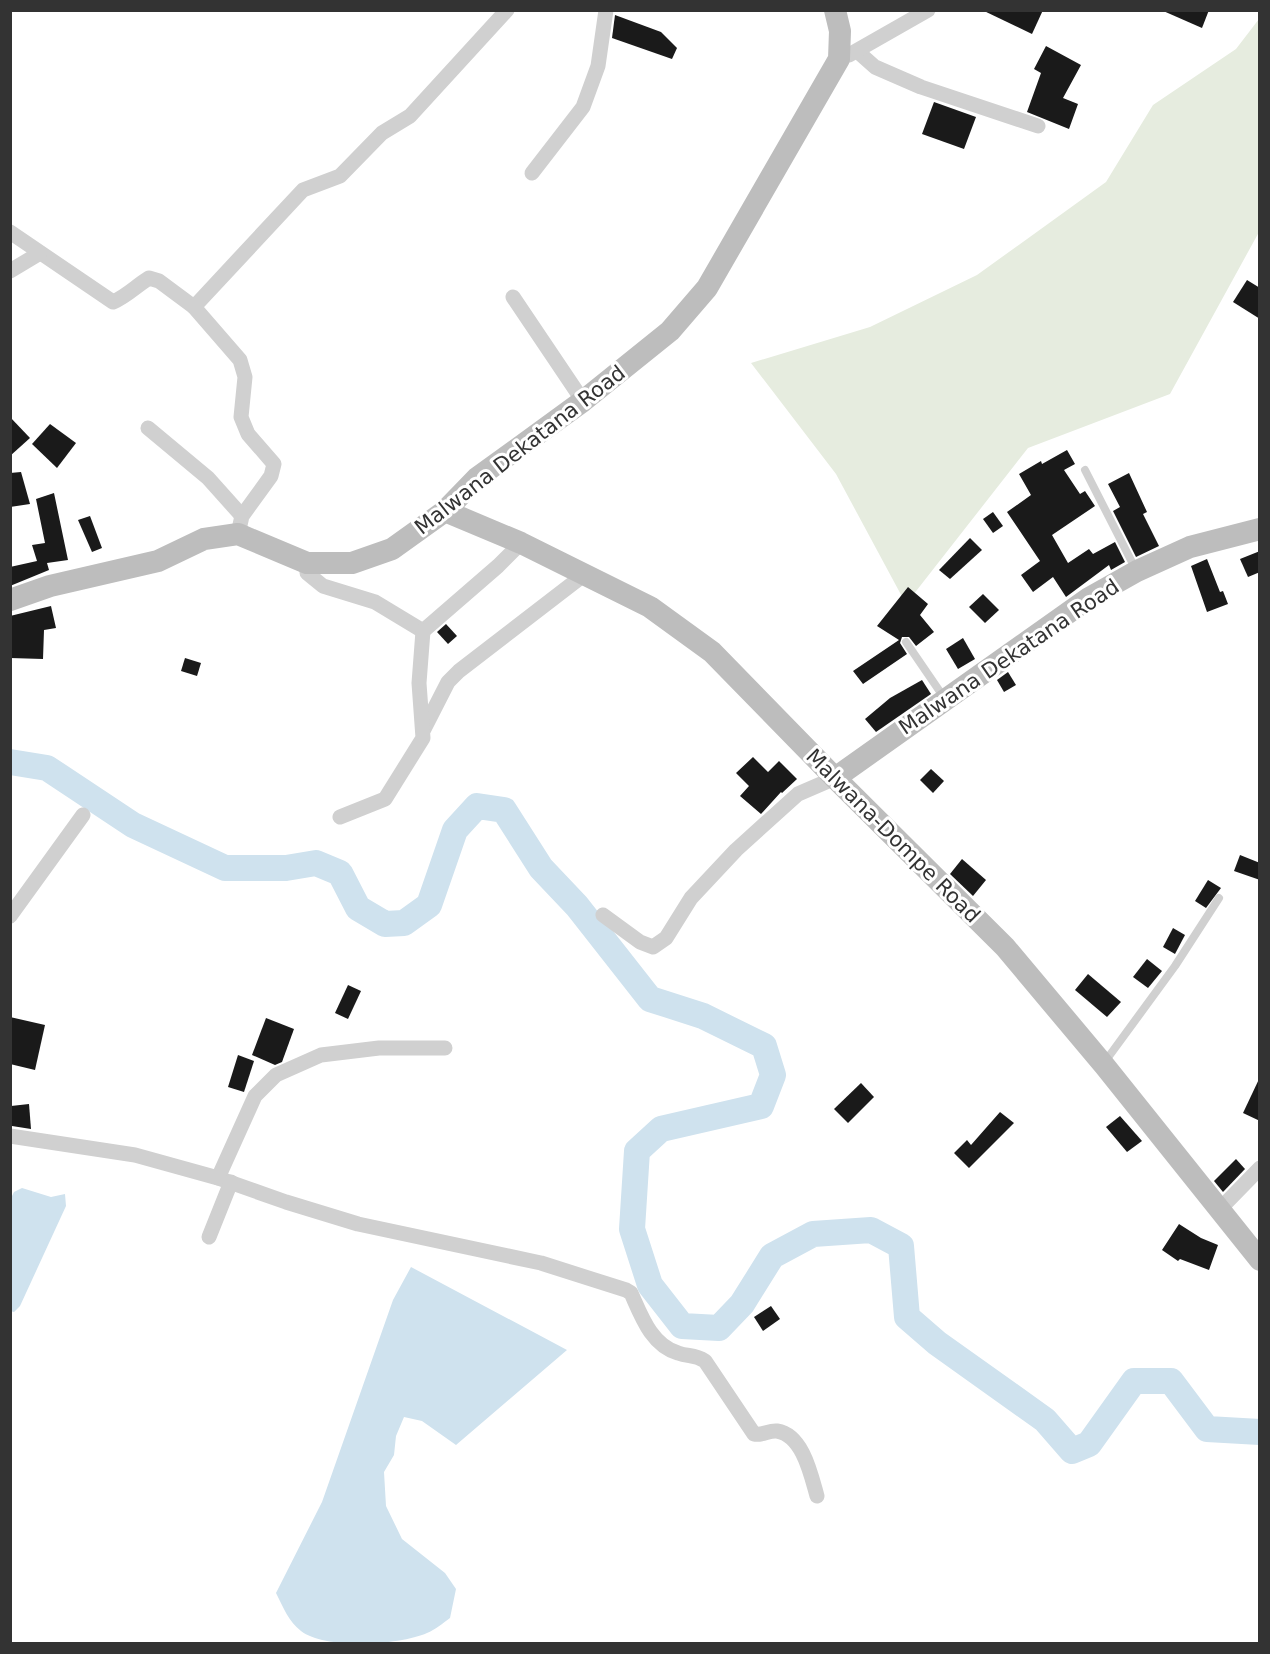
<svg xmlns="http://www.w3.org/2000/svg" width="1270" height="1654" viewBox="0 0 1270 1654" font-family="'DejaVu Sans',sans-serif">
	<style>
		.green { fill: #e6ecdf }
		.water { fill: #cfe2ee }
		.lines { fill: none; stroke-linecap: round; stroke-linejoin: round }
		.river { stroke: #cfe2ee; stroke-width: 26 }
		.building { fill: #1a1a1a }
		.lane { stroke: #d0d0d0; stroke-width: 8 }
		.street { stroke: #d0d0d0; stroke-width: 15 }
		.secondary { stroke: #bdbdbd; stroke-width: 22 }
		.labels { text-anchor: middle; stroke-width: 6; stroke-linejoin: round; paint-order: stroke }
		.street-label { font-size: 21px; fill: #333; stroke: #fff }
	</style>
	<rect width="100%" height="100%" fill="#fff"/>
	<path class="green" d="M 1259,19 L 1259,232 L 1170,394 L 1028,448 L 906,604 L 836,474 L 751,363 L 870,327 L 977,275 L 1106,182 L 1153,105 L 1236,49 Z"/>
	<g class="water">
		<path d="M 22,1188 L 51,1197 L 65,1194 L 66,1206 L 20,1306 L 14,1312 L 10,1311 L 11,1198 L 14,1192 Z"/>
		<path d="M 411,1267 L 567,1350 L 456,1445 L 422,1421 L 404,1417 L 396,1436 L 394,1455 L 384,1472 L 386,1506 L 402,1539 L 445,1573 L 456,1589 L 450,1618 C 443,1623 435,1630 427,1633 C 400,1645 326,1650 301,1631 C 289,1622 283,1607 276,1593 L 322,1502 L 393,1300 Z"/>
	</g>
	<g class="lines">
		<path class="river" d="M 10,762 L 47,768 L 133,825 L 225,868 L 286,868 L 316,863 L 340,873 L 358,908 L 385,924 L 404,923 L 429,905 L 455,830 L 477,806 L 504,810 L 541,868 L 577,906 L 650,999 L 703,1016 L 764,1046 L 773,1075 L 761,1106 L 661,1129 L 637,1151 L 632,1229 L 650,1285 L 682,1326 L 719,1328 L 742,1304 L 772,1256 L 813,1234 L 871,1230 L 901,1246 L 907,1317 L 937,1343 L 1045,1420 L 1072,1451 L 1089,1444 L 1134,1381 L 1171,1381 L 1207,1429 L 1260,1432"/>
	</g>
	<g class="building">
		<path d="M 982,10 L 1043,10 L 1032,34 Z"/>
		<path d="M 1161,10 L 1209,10 L 1202,28 Z"/>
		<path d="M 615,15 L 661,32 L 677,48 L 672,59 L 612,38 Z"/>
		<path d="M 1046,46 L 1081,65 L 1063,98 L 1078,104 L 1069,129 L 1027,112 L 1041,73 L 1034,69 Z"/>
		<path d="M 934,102 L 976,117 L 964,149 L 922,134 Z"/>
		<path d="M 1247,280 L 1260,288 L 1260,319 L 1233,302 Z"/>
		<path d="M 10,417 L 30,438 L 10,456 Z"/>
		<path d="M 50,424 L 76,443 L 57,468 L 32,444 Z"/>
		<path d="M 1067,450 L 1075,464 L 1064,470 L 1080,494 L 1085,491 L 1095,506 L 1052,535 L 1068,563 L 1089,549 L 1093,554 L 1115,542 L 1125,562 L 1111,570 L 1109,565 L 1066,597 L 1053,577 L 1033,592 L 1021,575 L 1040,561 L 1007,512 L 1031,495 L 1019,474 L 1041,461 L 1042,464 Z"/>
		<path d="M 21,472 L 30,504 L 10,507 L 10,473 Z"/>
		<path d="M 1129,473 L 1147,512 L 1143,514 L 1159,546 L 1136,557 L 1113,511 L 1120,507 L 1108,484 Z"/>
		<path d="M 54,493 L 68,560 L 47,563 L 49,570 L 10,586 L 10,567 L 37,561 L 32,545 L 45,543 L 36,499 Z"/>
		<path d="M 993,512 L 1003,526 L 993,533 L 983,519 Z"/>
		<path d="M 90,516 L 102,548 L 92,552 L 78,520 Z"/>
		<path d="M 970,538 L 982,550 L 950,579 L 939,570 Z"/>
		<path d="M 1260,551 L 1260,572 L 1248,577 L 1240,559 Z"/>
		<path d="M 1207,559 L 1220,592 L 1223,591 L 1228,604 L 1207,612 L 1191,566 Z"/>
		<path d="M 908,587 L 928,604 L 920,615 L 934,632 L 916,646 L 909,637 L 902,637 L 900,643 L 907,654 L 863,684 L 853,671 L 899,640 L 877,626 Z"/>
		<path d="M 983,594 L 999,610 L 985,623 L 969,607 Z"/>
		<path d="M 51,606 L 56,628 L 44,630 L 43,659 L 10,658 L 10,616 Z"/>
		<path d="M 446,624 L 457,636 L 448,644 L 437,632 Z"/>
		<path d="M 963,638 L 975,659 L 958,669 L 946,649 Z"/>
		<path d="M 185,658 L 201,663 L 197,676 L 181,671 Z"/>
		<path d="M 1008,672 L 1016,685 L 1004,692 L 997,680 Z"/>
		<path d="M 922,680 L 931,694 L 876,732 L 865,719 L 890,698 Z"/>
		<path d="M 753,757 L 768,772 L 779,761 L 797,779 L 782,793 L 781,792 L 761,814 L 740,796 L 749,786 L 736,773 Z"/>
		<path d="M 931,769 L 944,781 L 933,793 L 920,780 Z"/>
		<path d="M 1240,855 L 1260,863 L 1260,880 L 1234,871 Z"/>
		<path d="M 962,859 L 986,880 L 973,896 L 950,874 Z"/>
		<path d="M 1208,880 L 1221,888 L 1206,908 L 1195,901 Z"/>
		<path d="M 1173,928 L 1185,935 L 1175,954 L 1163,947 Z"/>
		<path d="M 1147,959 L 1162,971 L 1148,988 L 1133,977 Z"/>
		<path d="M 1088,974 L 1121,1002 L 1107,1017 L 1075,990 Z"/>
		<path d="M 348,985 L 361,991 L 348,1019 L 335,1013 Z"/>
		<path d="M 10,1017 L 45,1025 L 35,1070 L 10,1064 Z"/>
		<path d="M 266,1018 L 294,1029 L 282,1062 L 275,1065 L 252,1055 Z"/>
		<path d="M 238,1055 L 254,1061 L 244,1092 L 228,1087 Z"/>
		<path d="M 1260,1077 L 1260,1121 L 1243,1113 Z"/>
		<path d="M 861,1083 L 874,1097 L 848,1123 L 834,1109 Z"/>
		<path d="M 29,1104 L 31,1129 L 12,1126 L 11,1106 Z"/>
		<path d="M 1000,1112 L 1014,1123 L 969,1168 L 954,1153 L 967,1140 L 971,1145 Z"/>
		<path d="M 1120,1116 L 1142,1141 L 1127,1152 L 1106,1127 Z"/>
		<path d="M 1236,1159 L 1245,1169 L 1223,1192 L 1214,1181 Z"/>
		<path d="M 1179,1224 L 1201,1238 L 1218,1245 L 1209,1270 L 1180,1259 L 1178,1261 L 1162,1250 Z"/>
		<path d="M 771,1306 L 780,1319 L 763,1331 L 754,1317 Z"/>
	</g>
	<g class="lines">
		<g class="lane">
			<path d="M 1085,470 L 1136,570"/>
			<path d="M 906,642 L 945,699"/>
			<path d="M 1104,1063 L 1175,966 L 1219,898"/>
		</g>
		<g class="street">
			<path d="M 857,51 L 875,67 L 921,87 L 1038,126"/>
			<path d="M 849,55 L 928,10"/>
			<path d="M 532,173 L 583,107 L 598,66 L 606,10"/>
			<path d="M 10,232 L 113,302 C 127,296 136,286 149,278 L 159,281 L 194,307"/>
			<path d="M 10,271 L 40,253"/>
			<path d="M 513,297 L 583,401"/>
			<path d="M 148,428 L 208,478 L 242,516"/>
			<path d="M 238,534 L 242,516 L 271,476 L 274,464 L 248,434 L 241,417 L 245,377 L 240,360 L 194,307 L 303,190 L 340,176 L 382,133 L 410,116 L 507,10"/>
			<path d="M 307,563 L 307,573 L 323,586 L 375,602 L 423,631"/>
			<path d="M 423,631 L 498,566 L 521,543"/>
			<path d="M 424,729 L 448,682 L 459,671 L 585,574"/>
			<path d="M 340,817 L 385,799 L 423,738 L 419,683 L 423,631"/>
			<path d="M 603,915 L 640,942 L 653,947 L 666,938 L 691,898 L 736,850 L 798,794 L 835,778"/>
			<path d="M 10,916 L 83,815"/>
			<path d="M 10,1136 L 135,1155 L 218,1178 L 286,1202 L 358,1224 L 541,1263 L 626,1290 L 631,1293 C 641,1315 651,1345 678,1353 C 689,1357 694,1354 705,1361 L 754,1434 C 762,1436 769,1430 777,1431 C 803,1435 811,1475 817,1496"/>
			<path d="M 218,1178 L 255,1096 L 276,1075 L 321,1055 L 379,1048 L 445,1048"/>
			<path d="M 1219,1210 L 1260,1168"/>
			<path d="M 209,1237 L 231,1182"/>
		</g>
		<g class="secondary">
			<path d="M 445,511 L 521,543 L 650,607 L 712,652 L 835,778 L 1005,947 L 1104,1065 L 1260,1260"/>
			<path d="M 10,600 L 50,586 L 158,561 L 204,539 L 238,534 L 307,563 L 352,563 L 392,549 L 445,511 L 477,478 L 583,401 L 670,331 L 707,288 L 839,59 L 840,31 L 835,10"/>
			<path d="M 835,778 L 1089,598 L 1137,571 L 1190,547 L 1260,529"/>
		</g>
	</g>
	<g class="labels">
		<g class="street-label">
			<text transform="translate(520 450) rotate(-38)" y="7">Malwana Dekatana Road</text>
			<text transform="translate(1009 657) rotate(-34)" y="7">Malwana Dekatana Road</text>
			<text transform="translate(893 836) rotate(45)" y="7">Malwana-Dompe Road</text>
		</g>
	</g>
	<rect width="1270" height="1654" fill="none" stroke="#333333" stroke-width="24"/>
</svg>
